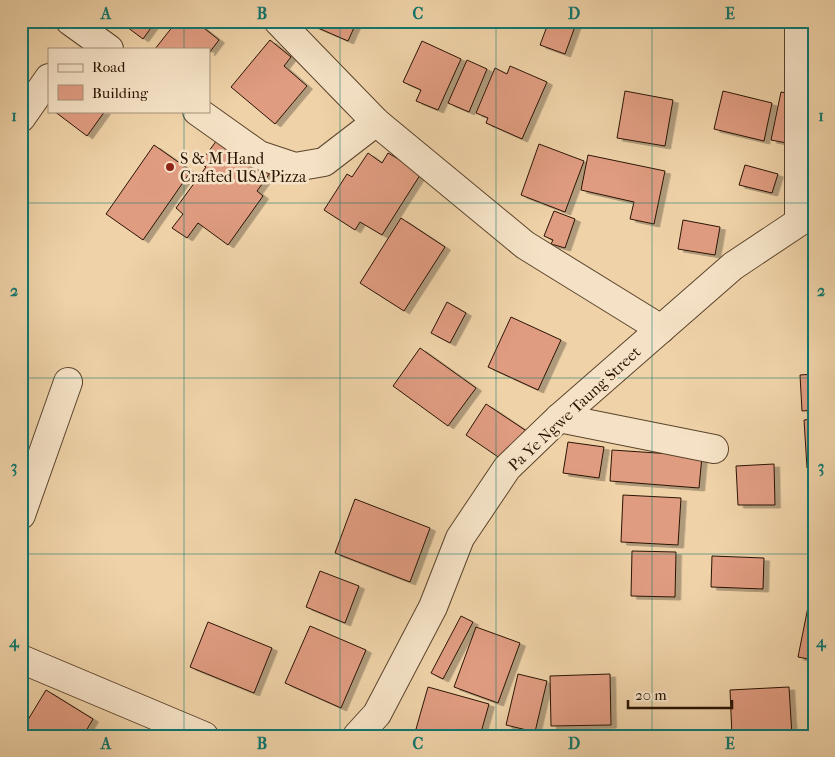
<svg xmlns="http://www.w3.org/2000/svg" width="835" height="757" viewBox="0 0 835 757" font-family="'IM FELL French Canon',serif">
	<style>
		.building { fill: #e09c81; stroke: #2a1403; filter: url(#shadow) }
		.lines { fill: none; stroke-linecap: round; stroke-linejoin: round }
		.minor-casing { stroke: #5b442c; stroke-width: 30 }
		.minor { stroke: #f5e2c6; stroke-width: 28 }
		.grid { fill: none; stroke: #0f766e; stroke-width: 1; stroke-opacity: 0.55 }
		.poi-dot { fill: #8f2418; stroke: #f5e2c6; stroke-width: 2 }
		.labels { text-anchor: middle; stroke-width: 5; stroke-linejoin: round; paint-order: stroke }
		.poi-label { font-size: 16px; fill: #2a1403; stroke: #f5e2c6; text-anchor: start }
		.street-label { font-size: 16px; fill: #2a1403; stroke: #f5e2c6 }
		.neatline { fill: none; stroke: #0f766e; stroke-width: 2 }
		.grid-label { font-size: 16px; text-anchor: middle; font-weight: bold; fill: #0f766e }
	</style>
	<defs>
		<filter id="shadow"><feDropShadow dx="5.5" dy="3" stdDeviation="0" flood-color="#0004"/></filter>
	</defs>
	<rect width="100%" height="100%" fill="#efd2a8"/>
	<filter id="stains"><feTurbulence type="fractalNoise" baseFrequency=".004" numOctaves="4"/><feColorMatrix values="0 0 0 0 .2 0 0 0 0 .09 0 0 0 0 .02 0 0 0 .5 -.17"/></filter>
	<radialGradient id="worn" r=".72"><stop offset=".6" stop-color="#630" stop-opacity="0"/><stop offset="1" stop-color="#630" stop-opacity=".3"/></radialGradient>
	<g class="building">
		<path d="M 119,21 L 156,21 L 143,39 Z"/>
		<path d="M 177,21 L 195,21 L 219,40 L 209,53 L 209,49 L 155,49 Z"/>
		<path d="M 302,21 L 357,21 L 348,41 Z"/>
		<path d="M 549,21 L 577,21 L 565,54 L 540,45 Z"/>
		<path d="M 270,40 L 291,57 L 284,66 L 307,86 L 275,124 L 231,87 Z"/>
		<path d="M 422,41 L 461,59 L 438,110 L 416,101 L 421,90 L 403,82 Z"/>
		<path d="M 467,60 L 487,69 L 469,112 L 448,103 Z"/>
		<path d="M 510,66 L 547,82 L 522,139 L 486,123 L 488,118 L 476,113 L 495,68 L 507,74 Z"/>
		<path d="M 625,91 L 673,100 L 665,146 L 617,138 Z"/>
		<path d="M 723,91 L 772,103 L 764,141 L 714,129 Z"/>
		<path d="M 781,92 L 797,95 L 787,143 L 771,140 Z"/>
		<path d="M 54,111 L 105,111 L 87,136 Z"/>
		<path d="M 220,136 L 270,173 L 257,191 L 263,196 L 228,245 L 198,223 L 187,238 L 172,228 L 183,214 L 176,208 L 206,167 L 200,163 Z"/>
		<path d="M 539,144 L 584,161 L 565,212 L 521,195 Z"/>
		<path d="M 154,145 L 191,171 L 143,240 L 106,214 Z"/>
		<path d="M 368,153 L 382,163 L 388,153 L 400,160 L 401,158 L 422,172 L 382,235 L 360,222 L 355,230 L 324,210 L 347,174 L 352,177 Z"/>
		<path d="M 588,155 L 665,171 L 654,224 L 630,219 L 634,202 L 581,190 Z"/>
		<path d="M 745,165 L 778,174 L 772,193 L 739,185 Z"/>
		<path d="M 554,211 L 575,219 L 565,248 L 551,244 L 553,240 L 544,236 Z"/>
		<path d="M 401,218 L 445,247 L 404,311 L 360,283 Z"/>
		<path d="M 683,220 L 720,227 L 715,255 L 678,249 Z"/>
		<path d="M 447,302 L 466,313 L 450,343 L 431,333 Z"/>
		<path d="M 511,317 L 561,340 L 538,390 L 488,367 Z"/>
		<path d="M 420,348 L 476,388 L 448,426 L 393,386 Z"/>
		<path d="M 814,374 L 814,410 L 802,411 L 800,375 Z"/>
		<path d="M 486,404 L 528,432 L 507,463 L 466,435 Z"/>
		<path d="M 814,419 L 814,467 L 807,468 L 804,420 Z"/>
		<path d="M 568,442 L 604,447 L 599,478 L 563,473 Z"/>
		<path d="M 612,450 L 702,456 L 699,488 L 610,481 Z"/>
		<path d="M 774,464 L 775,505 L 738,505 L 736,466 Z"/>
		<path d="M 623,495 L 681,498 L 678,545 L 621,542 Z"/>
		<path d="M 355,499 L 430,528 L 410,582 L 335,553 Z"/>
		<path d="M 632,551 L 676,552 L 675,597 L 631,596 Z"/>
		<path d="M 712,556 L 764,558 L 763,589 L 711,587 Z"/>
		<path d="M 320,571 L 359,586 L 345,623 L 306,607 Z"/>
		<path d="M 808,607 L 814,608 L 814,660 L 798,657 Z"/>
		<path d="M 461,616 L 473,622 L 443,679 L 431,673 Z"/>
		<path d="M 208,622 L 272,648 L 254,693 L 190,667 Z"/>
		<path d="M 310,626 L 366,650 L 341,708 L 285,683 Z"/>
		<path d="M 476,627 L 520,643 L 498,703 L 454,687 Z"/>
		<path d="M 518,674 L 547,681 L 535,732 L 506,725 Z"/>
		<path d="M 610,674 L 611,725 L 551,726 L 550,676 Z"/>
		<path d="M 428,687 L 489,704 L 480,736 L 441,736 L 416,729 Z"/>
		<path d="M 789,687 L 792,736 L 732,736 L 730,690 Z"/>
		<path d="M 46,690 L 93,719 L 83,736 L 36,736 L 23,728 Z"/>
		<path d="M 112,731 L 120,736 L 109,736 Z"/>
	</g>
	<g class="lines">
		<g class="minor-casing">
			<g id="minor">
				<path d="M 70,21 L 109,49"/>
				<path d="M 278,21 L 376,122 L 525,245 L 661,329"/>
				<path d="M 197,111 L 259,155 L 295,167 L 324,162 L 376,122"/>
				<path d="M 21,118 L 49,78"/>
				<path d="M 799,222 L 799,21"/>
				<path d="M 559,418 L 714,449"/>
				<path d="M 21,515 L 68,382"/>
				<path d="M 21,659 L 204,736"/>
				<path d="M 357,736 L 377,714 L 433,607 L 460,538 L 507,468 L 559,418 L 733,266 L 799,222 L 814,214"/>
			</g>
		</g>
		<use href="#minor" class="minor"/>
	</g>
	<path class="grid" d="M 184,21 L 184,49M 340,21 L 340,736M 496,21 L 496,736M 652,21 L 652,736M 184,111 L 184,736M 21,203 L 814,203M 21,378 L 814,378M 21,554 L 814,554"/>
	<circle class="poi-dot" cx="170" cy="167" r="5"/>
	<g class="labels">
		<g class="poi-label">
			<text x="180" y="164">S &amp; M Hand<tspan x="180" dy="18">Crafted USA Pizza</tspan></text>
		</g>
		<g class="street-label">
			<text transform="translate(574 408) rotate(-43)" y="6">Pa Ye Ngwe Taung Street</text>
		</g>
	</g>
	<rect width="835" height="757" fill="none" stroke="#efd2a8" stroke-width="55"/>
	<rect x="48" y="48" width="162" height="65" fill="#f5e2c6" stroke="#a49078"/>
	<rect x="58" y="64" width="25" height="8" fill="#f5e2c6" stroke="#a49078"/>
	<text x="92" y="72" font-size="15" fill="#2a1403">Road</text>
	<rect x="58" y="85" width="25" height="15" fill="#e09c81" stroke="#a49078"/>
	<text x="92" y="98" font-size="15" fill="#2a1403">Building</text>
	<path d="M628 700v8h104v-8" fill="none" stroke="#2a1403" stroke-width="2.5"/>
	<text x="635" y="700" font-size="15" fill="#2a1403" stroke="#f5e2c6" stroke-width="4" paint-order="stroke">20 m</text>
	<rect x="28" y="28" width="780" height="702" class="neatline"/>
	<g class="grid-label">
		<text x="106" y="19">A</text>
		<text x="262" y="19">B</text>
		<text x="418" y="19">C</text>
		<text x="574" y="19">D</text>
		<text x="730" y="19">E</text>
		<text x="14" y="121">1</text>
		<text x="821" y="121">1</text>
		<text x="14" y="296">2</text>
		<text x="821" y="296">2</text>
		<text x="14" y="472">3</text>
		<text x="821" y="472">3</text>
		<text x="14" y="647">4</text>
		<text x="821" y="647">4</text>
		<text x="106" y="749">A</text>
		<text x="262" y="749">B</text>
		<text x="418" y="749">C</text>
		<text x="574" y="749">D</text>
		<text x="730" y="749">E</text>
	</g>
	<rect width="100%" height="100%" filter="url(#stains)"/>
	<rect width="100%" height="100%" fill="url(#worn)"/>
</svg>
